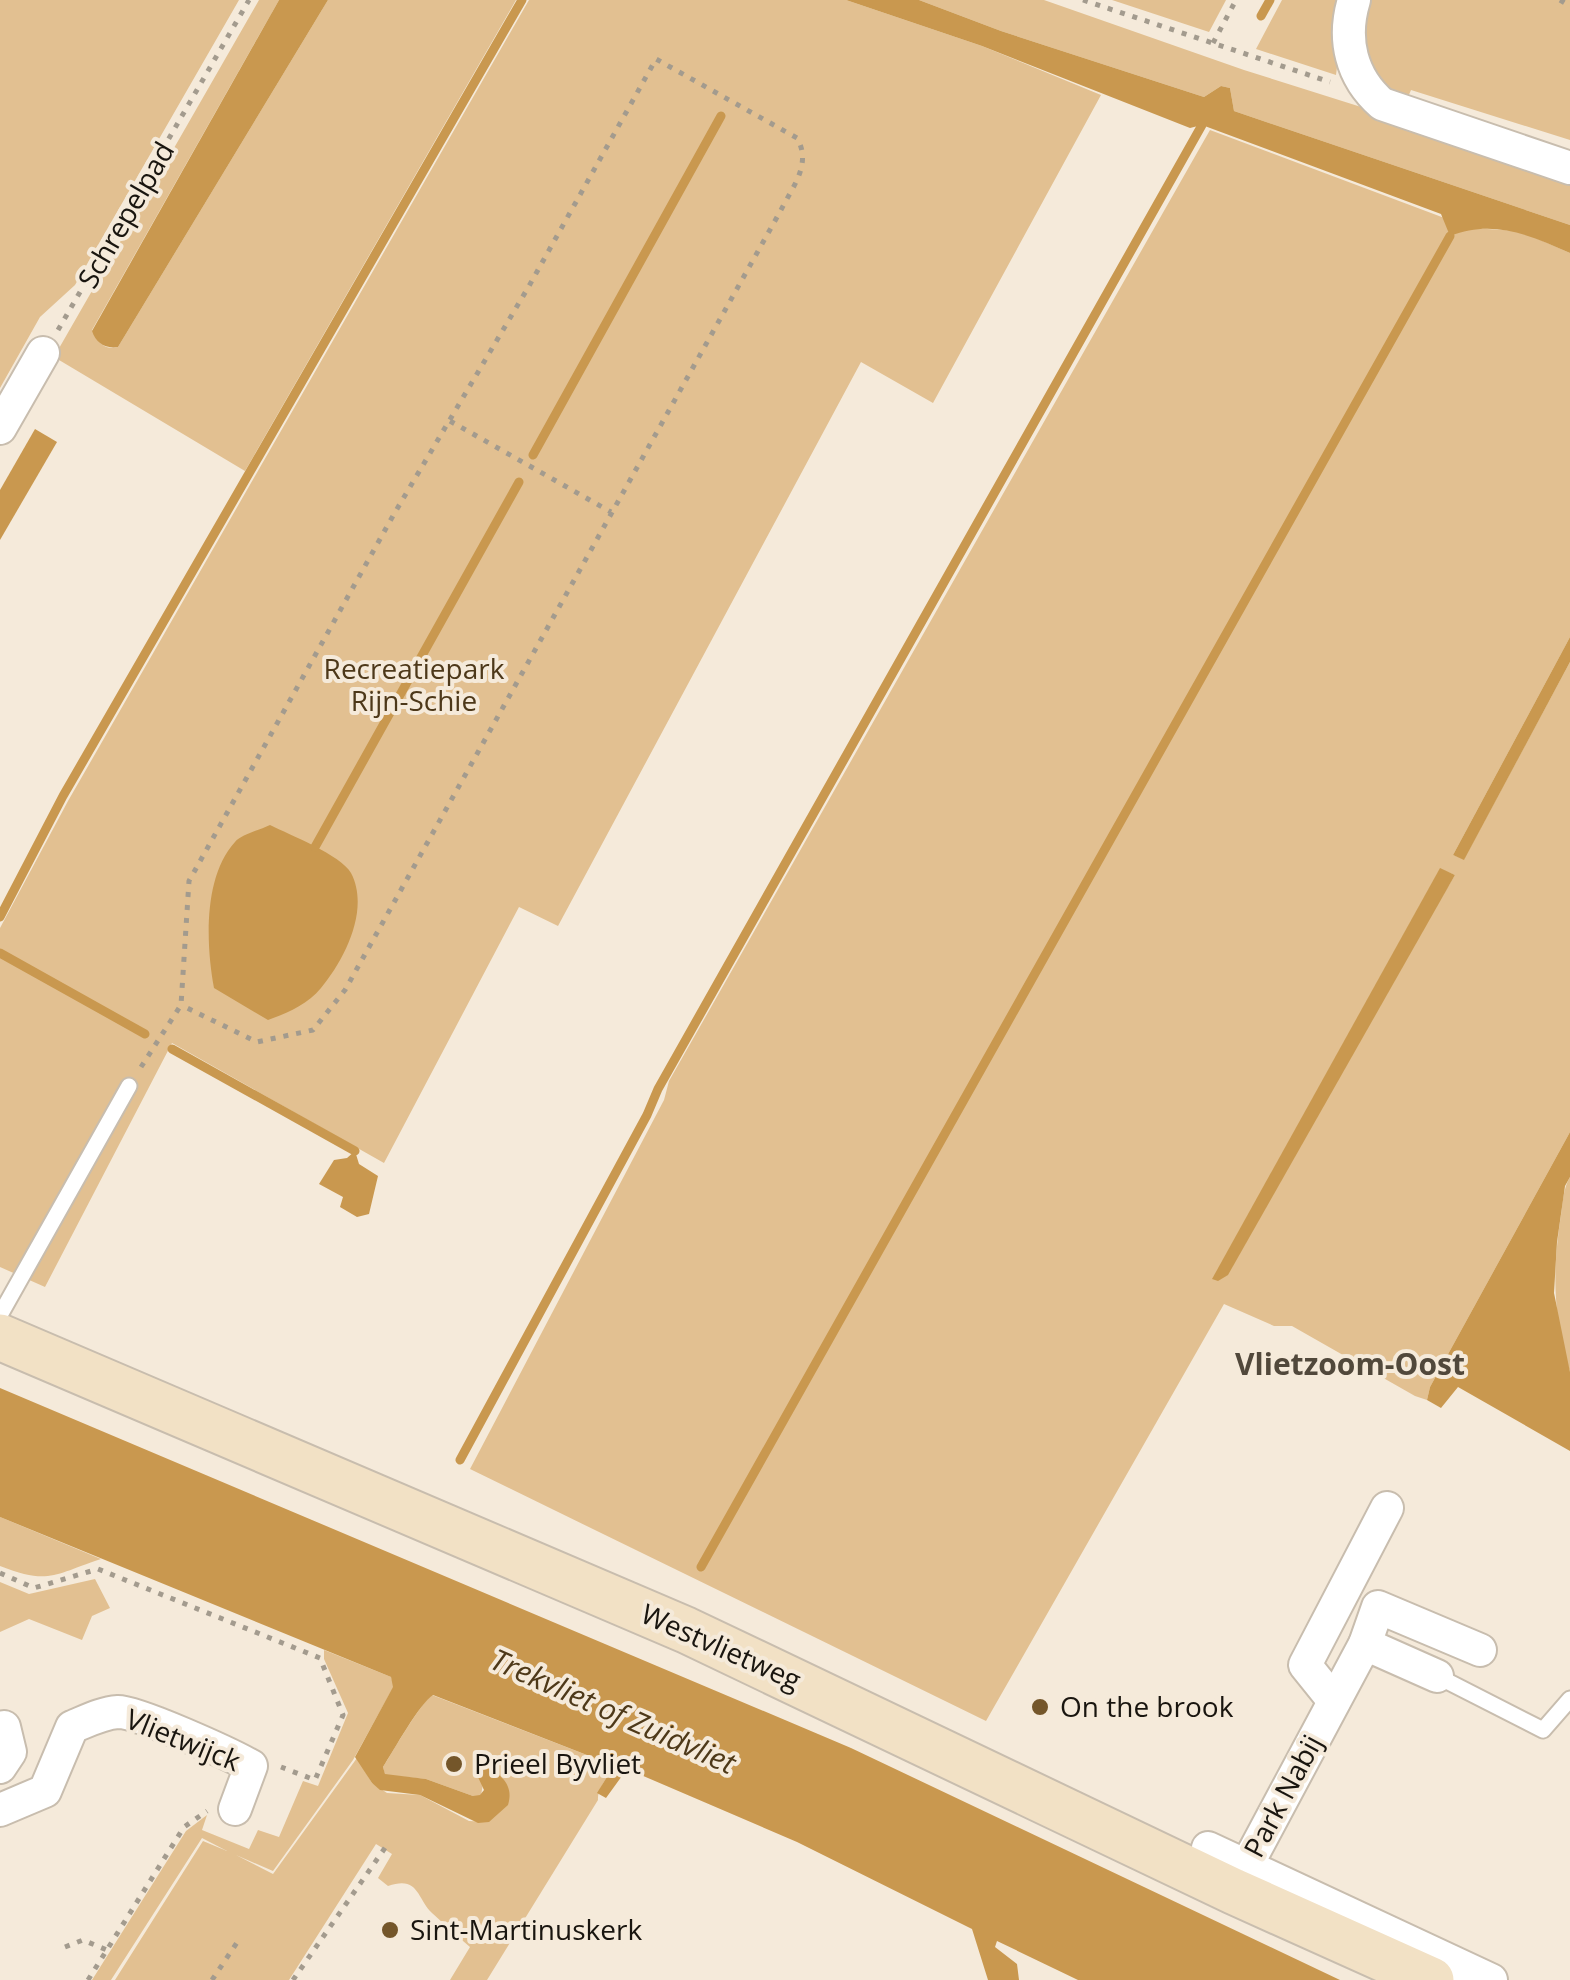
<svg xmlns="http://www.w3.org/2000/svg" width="1570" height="1980" viewBox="0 0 1570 1980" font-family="'Open Sans',sans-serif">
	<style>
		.green { fill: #e2c091; fill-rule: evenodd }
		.water { fill: #c9984f }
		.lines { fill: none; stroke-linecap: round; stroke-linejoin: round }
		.stream { stroke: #c9984f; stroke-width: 9 }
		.lane-casing { stroke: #c8bdae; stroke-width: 19 }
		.street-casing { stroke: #c8bdae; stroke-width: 36 }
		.secondary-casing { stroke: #c8bdae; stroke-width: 49 }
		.path { stroke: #a39b8e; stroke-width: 5; stroke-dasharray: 5 8; stroke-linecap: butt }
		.lane { stroke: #fff; stroke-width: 15 }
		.street { stroke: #fff; stroke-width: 32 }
		.secondary { stroke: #f2e1c5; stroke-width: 45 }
		.poi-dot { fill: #74562a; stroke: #f5eada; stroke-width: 4 }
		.labels { text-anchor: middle; stroke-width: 8; stroke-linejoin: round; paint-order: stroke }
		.street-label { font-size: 28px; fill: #19150f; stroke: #f5eada }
		.park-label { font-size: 28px; fill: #4d3819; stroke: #f5eada }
		.poi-label { font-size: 28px; fill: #19150f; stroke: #f5eada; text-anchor: start }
		.neighbourhood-label { font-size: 30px; font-weight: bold; fill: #51483b; stroke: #f5eada }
		.water-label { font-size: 30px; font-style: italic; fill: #4e3919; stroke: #f5eada }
	</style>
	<rect width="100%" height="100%" fill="#f5eada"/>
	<g class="green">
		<path d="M 0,0 L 239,0 L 75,285 L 40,317 L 0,388 Z"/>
		<path d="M 259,0 L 279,0 L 92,330 C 99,343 103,350 118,347 L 328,0 L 516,0 L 245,471 L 54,357 Z"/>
		<path d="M 529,0 L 846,0 L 982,46 L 1101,95 L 933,403 L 861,362 L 558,926 L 519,907 L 384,1163 L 172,1043 L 45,1287 L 0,1267 L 0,928 L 68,801 Z"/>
		<path d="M 919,0 L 1044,0 L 1244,70 L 1570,173 L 1570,225 L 1234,111 L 1230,88 L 1221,86 L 1204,97 L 1001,31 Z"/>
		<path d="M 1112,0 L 1226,0 L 1209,32 Z"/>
		<path d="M 1282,0 L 1570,0 L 1570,140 L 1411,90 L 1405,104 L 1358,73 L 1337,67 L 1336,75 L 1256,49 Z"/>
		<path d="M 1210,130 L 1471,228 L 1520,231 L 1570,253 L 1570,637 L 1453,855 L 1464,859 L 1570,662 L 1570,1132 L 1430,1387 L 1427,1400 L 1415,1396 L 1292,1326 L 1274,1326 L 1224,1304 L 986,1721 L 470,1469 L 664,1100 L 669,1081 ZM 1440,869 L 1455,875 L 1213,1279 Z"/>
		<path d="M 1570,1177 L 1570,1372 C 1553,1317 1552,1272 1561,1215 C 1563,1202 1563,1189 1570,1177 Z"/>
		<path d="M 0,1517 L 101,1559 C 53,1575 49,1585 0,1566 Z"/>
		<path d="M 95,1579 L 110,1608 L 92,1616 L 82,1640 L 29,1619 L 0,1632 L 0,1582 L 29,1594 Z"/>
		<path d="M 324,1650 L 391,1677 L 394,1686 L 353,1760 L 273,1871 L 236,1855 L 273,1874 L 357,1758 L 372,1783 L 387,1793 L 420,1795 L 469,1821 L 489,1822 L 483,1783 L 481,1796 L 473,1796 L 426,1779 L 385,1775 L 383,1767 C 394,1750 420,1704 432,1695 L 610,1764 C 611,1778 597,1786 598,1800 L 487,1980 L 450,1980 L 470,1947 C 457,1936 445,1925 432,1913 C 417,1899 419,1875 388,1886 L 378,1878 L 392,1854 L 376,1844 L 289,1980 L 115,1980 L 203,1841 L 227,1851 L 202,1838 L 111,1980 L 92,1980 L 186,1831 L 207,1815 L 202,1830 L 249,1849 L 258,1830 L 279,1837 L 303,1781 L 318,1786 L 348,1713 L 324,1659 Z"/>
	</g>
	<g class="water">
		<path d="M 279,0 L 328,0 L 118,347 C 105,349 96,343 92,331 Z"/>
		<path d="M 846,0 L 919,0 L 1001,31 L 1204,97 L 1221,86 L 1230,88 L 1234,111 L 1570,225 L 1570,253 C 1530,235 1493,219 1450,236 L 1441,214 L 1202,125 L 1190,128 L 982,46 Z"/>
		<path d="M 35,429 L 57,442 L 0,540 L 0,490 Z"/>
		<path d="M 1570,637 L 1570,662 L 1464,860 L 1453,855 Z"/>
		<path d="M 270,825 C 290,835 341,855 351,873 C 370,909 345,959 321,988 C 307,1005 287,1013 268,1020 L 214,988 C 206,945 203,877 235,842 C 242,834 260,830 270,825 Z"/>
		<path d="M 1440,868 L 1455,875 L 1228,1275 L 1218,1281 L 1212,1279 Z"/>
		<path d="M 1570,1132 L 1570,1177 L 1565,1186 L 1557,1242 L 1554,1293 L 1570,1372 L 1570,1451 L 1458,1387 L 1441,1408 L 1427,1400 L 1430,1387 Z"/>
		<path d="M 355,1151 L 359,1164 L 378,1176 L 369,1214 L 357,1217 L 340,1207 L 343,1197 L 319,1184 L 334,1160 L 347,1158 Z"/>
		<path d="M 0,1388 L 851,1748 L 1340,1980 L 1078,1980 L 997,1941 L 995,1947 L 1017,1964 L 1019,1980 L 988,1980 L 972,1929 L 797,1842 L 627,1769 L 606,1798 L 597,1793 L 610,1772 L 610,1764 L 433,1695 C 420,1703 394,1750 383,1767 L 385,1774 L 426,1779 L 473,1796 L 480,1795 L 484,1790 L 477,1775 L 485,1767 C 502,1774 514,1786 508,1805 L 489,1822 L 478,1823 L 420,1795 L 380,1790 L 372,1783 L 355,1757 L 393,1687 L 391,1677 L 0,1517 Z"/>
	</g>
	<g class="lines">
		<g class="stream">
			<path d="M 1261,16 L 1270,0"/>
			<path d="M 533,455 L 721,116"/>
			<path d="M 315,847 L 519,482"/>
			<path d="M 0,917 L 63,796 L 522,0"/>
			<path d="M 0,953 L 145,1034"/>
			<path d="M 172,1049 L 355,1151"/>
			<path d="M 460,1460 L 647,1115 L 658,1089 L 1202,125"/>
			<path d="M 701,1567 L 1450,236"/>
		</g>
		<g class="lane-casing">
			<g id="lane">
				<path d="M 0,1315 L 129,1086"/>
				<path d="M 1437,1676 L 1543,1730 L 1570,1699"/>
			</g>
		</g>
		<g class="street-casing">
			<g id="street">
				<path d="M 1354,0 C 1342,39 1351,77 1382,104 L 1570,168"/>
				<path d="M 0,428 L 43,353"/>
				<path d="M 1365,1644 L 1378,1607 L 1480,1650"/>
				<path d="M 1334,1701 L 1305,1665 L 1387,1508"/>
				<path d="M 0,1767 L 10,1752 L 4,1727"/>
				<path d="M 0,1810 L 45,1791 L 72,1727 C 87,1721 102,1713 118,1712 C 138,1712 230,1754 251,1766 L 235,1809"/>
				<path d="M 1208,1848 L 1491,1980"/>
				<path d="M 1233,1891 L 1365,1644 L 1437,1676"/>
			</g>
		</g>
		<g class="secondary-casing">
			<path id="secondary" d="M 0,1337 L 686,1630 L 1233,1891 L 1431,1980"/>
		</g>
		<g class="path">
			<path d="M 1083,0 L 1330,82"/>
			<path d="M 1560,0 L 1570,6"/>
			<path d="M 1213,43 L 1236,0"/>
			<path d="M 58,330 L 249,0"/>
			<path d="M 450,421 L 611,512"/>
			<path d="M 141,1067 L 181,1005 L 189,881 L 394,514 L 529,286 L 656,59 L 797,138 C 812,164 793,186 781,210 L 345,990 L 313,1030 L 257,1042 L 181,1005"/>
			<path d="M 0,1573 L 34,1588 L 98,1569 L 320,1658 L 343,1715 L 315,1780 L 281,1767"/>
			<path d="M 65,1947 L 83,1940 L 107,1950"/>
			<path d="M 88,1980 L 184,1827 L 207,1811"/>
			<path d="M 212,1980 L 240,1938"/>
			<path d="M 293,1980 L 387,1845"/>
		</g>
		<use href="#lane" class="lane"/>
		<use href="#street" class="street"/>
		<use href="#secondary" class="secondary"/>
	</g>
	<g class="poi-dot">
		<circle cx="1040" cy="1707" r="10"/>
		<circle cx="454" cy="1764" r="10"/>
		<circle cx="390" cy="1930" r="10"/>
	</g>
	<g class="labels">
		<g class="street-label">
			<text transform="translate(126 215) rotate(-60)" y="10">Schrepelpad</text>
			<text transform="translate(721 1647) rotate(24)" y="10">Westvlietweg</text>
			<text transform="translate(183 1740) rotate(22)" y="10">Vlietwijck</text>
			<text transform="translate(1283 1796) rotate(-62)" y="10">Park Nabij</text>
		</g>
		<g class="park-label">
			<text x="414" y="679">Recreatiepark<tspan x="414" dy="32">Rijn-Schie</tspan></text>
		</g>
		<g class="poi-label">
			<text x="1060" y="1717">On the brook</text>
			<text x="474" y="1774">Prieel Byvliet</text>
			<text x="410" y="1940">Sint-Martinuskerk</text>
		</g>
		<g class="neighbourhood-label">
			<text x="1350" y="1375">Vlietzoom-Oost</text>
		</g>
		<g class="water-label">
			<text transform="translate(613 1712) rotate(24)" y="10">Trekvliet of Zuidvliet</text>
		</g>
	</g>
</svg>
